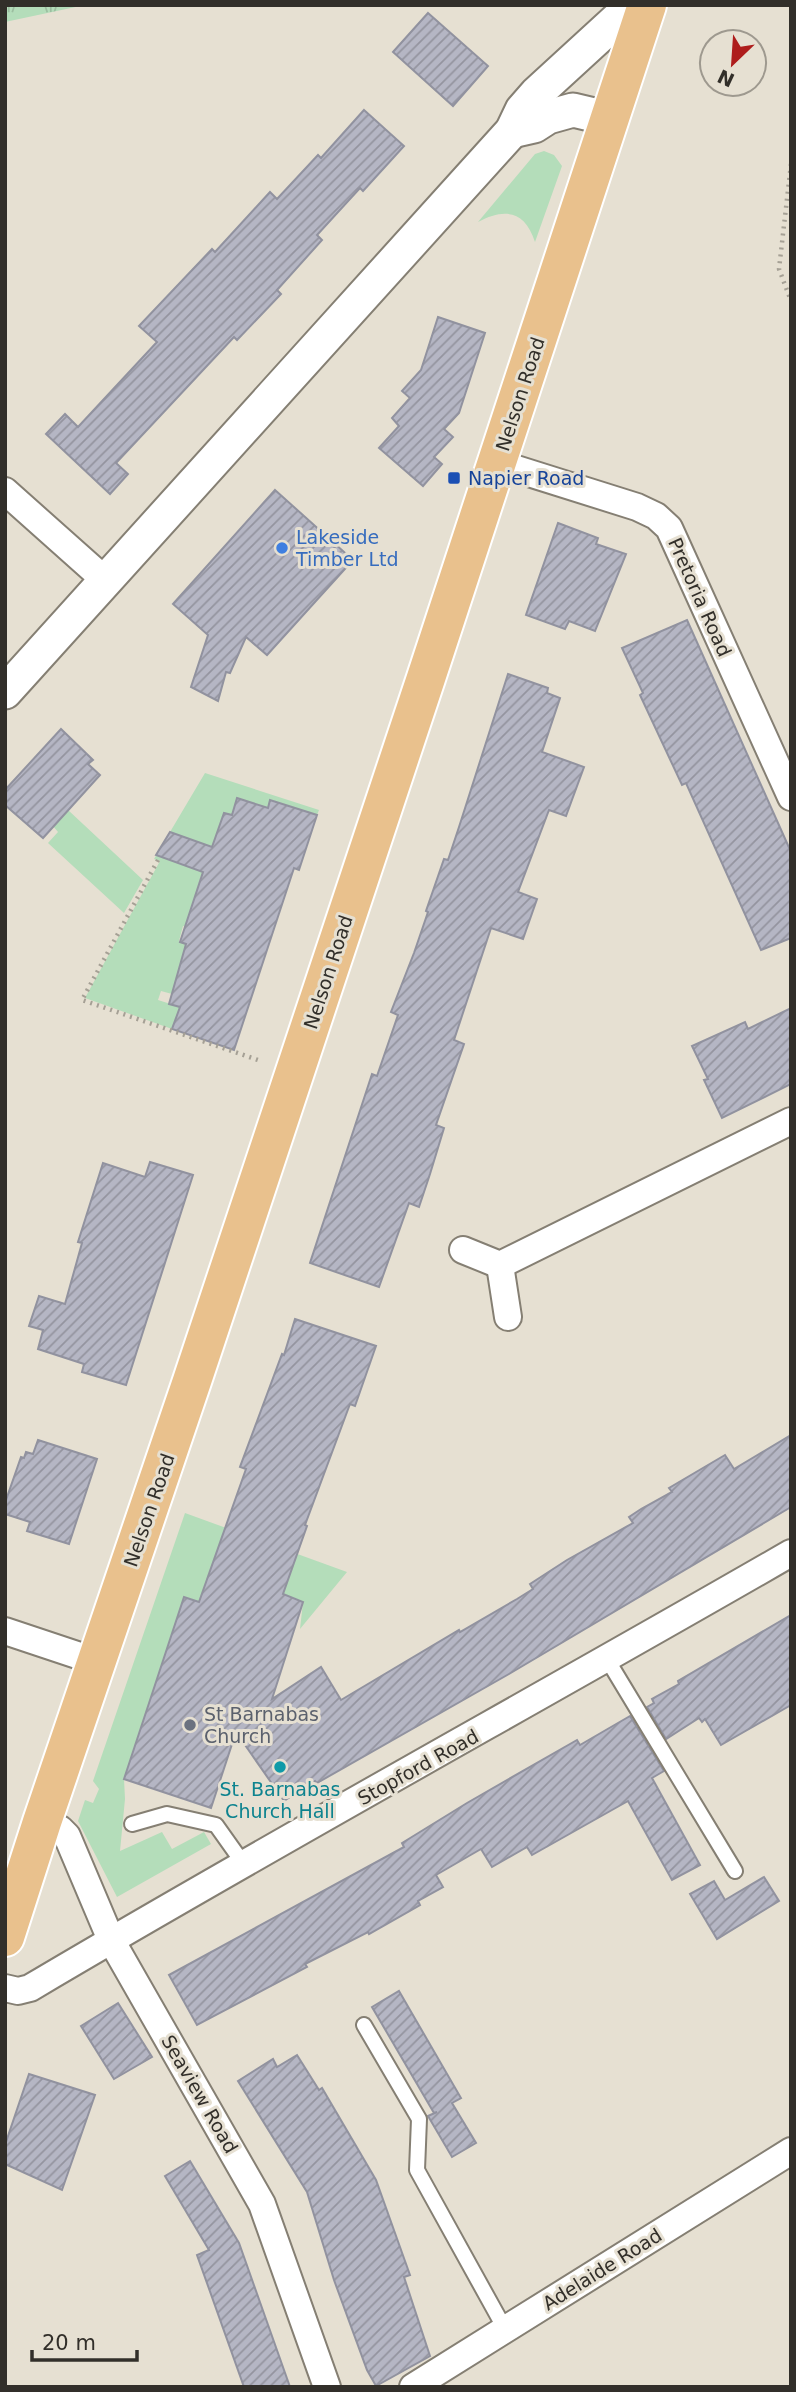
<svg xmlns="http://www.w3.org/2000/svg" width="796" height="2392" viewBox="0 0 796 2392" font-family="'DejaVu Sans',sans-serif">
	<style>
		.green { fill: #b4ddba }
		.park { fill: url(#park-tufts) }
		.building { fill: url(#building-hatch); stroke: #91929f; stroke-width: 2 }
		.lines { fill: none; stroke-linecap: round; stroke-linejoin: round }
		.service-casing { stroke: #857f73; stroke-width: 18 }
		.minor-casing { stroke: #857f73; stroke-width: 30 }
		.tertiary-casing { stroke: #857f73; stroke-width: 37 }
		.primary-casing { stroke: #fff; stroke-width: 42 }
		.path { stroke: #a5a095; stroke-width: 4.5; stroke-dasharray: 2 5; stroke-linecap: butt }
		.service { stroke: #fff; stroke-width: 14 }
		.minor { stroke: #fff; stroke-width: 26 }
		.tertiary { stroke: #fff; stroke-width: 33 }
		.primary { stroke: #e9c18d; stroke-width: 38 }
		.transit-dot { fill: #1a4fb4; stroke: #e6e0d2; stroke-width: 2.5 }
		.shop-dot { fill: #3f7fe0; stroke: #e6e0d2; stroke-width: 2.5 }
		.worship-dot { fill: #6b7280; stroke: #e6e0d2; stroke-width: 2.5 }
		.culture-dot { fill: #0f9aa8; stroke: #e6e0d2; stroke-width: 2.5 }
		.labels { text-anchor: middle; stroke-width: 6; stroke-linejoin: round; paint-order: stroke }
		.street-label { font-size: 19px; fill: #322f2a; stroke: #e6e0d2 }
		.transit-label { font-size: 19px; fill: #164399; stroke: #e6e0d2; text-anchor: start }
		.shop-label { font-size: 19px; fill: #366cbe; stroke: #e6e0d2; text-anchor: start }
		.worship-label { font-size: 19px; fill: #5b616d; stroke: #e6e0d2; text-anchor: start }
		.culture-label { font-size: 19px; fill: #0d838f; stroke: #e6e0d2 }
	</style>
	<defs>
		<pattern id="park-tufts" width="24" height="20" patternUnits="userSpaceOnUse" patternTransform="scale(1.75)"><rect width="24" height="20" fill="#b4ddba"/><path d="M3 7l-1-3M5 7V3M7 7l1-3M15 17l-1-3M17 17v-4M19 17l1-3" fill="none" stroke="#9bbea0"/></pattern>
		<pattern id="building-hatch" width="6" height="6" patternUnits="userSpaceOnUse" patternTransform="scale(1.75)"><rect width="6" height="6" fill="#b5b6c4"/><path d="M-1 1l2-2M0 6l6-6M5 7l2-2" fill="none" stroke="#94949f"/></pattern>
	</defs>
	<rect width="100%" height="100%" fill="#e6e0d2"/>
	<g class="green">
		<path d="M 544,151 L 554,155 L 562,166 L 535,242 C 525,210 504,208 478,222 L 535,154 Z"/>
		<path d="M 205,773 L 319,810 L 317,815 L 271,800 L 268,808 L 238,798 L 216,880 L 201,876 L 197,889 L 238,903 L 224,939 L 183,926 L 179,941 L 197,947 L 172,994 L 161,991 L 158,1000 L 180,1007 L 172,1029 L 85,998 L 160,861 L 154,859 Z"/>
		<path d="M 68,810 L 143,880 L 124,913 L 48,843 L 58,832 L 53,826 Z"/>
		<path d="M 185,1513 L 347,1572 L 300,1629 L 303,1602 L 210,1571 L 199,1602 L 184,1598 L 124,1779 L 125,1799 L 120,1851 L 162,1832 L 172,1849 L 204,1832 L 211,1844 L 117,1897 L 78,1821 L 85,1800 L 93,1803 L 99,1789 L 93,1781 Z"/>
	</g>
	<path class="park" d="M 5,5 L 85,5 L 5,22 Z"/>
	<g class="building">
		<path d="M 428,13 L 488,66 L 453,106 L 393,52 Z"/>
		<path d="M 364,110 L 404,146 L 363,191 L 360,188 L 317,235 L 322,240 L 277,290 L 281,294 L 237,340 L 234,337 L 116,463 L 128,474 L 110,494 L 46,434 L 65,414 L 78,427 L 157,342 L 139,326 L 212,249 L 215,252 L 270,192 L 277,199 L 318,155 L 321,158 Z"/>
		<path d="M 438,317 L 485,333 L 459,413 L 444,429 L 453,437 L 434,457 L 442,464 L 423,486 L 379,448 L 399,426 L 392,418 L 410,398 L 402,391 L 421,370 Z"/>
		<path d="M 275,490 L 353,560 L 267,655 L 246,637 L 230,673 L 226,672 L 218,701 L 191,687 L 208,635 L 173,604 Z"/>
		<path d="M 558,523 L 598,538 L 596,544 L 626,554 L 595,631 L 569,621 L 565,629 L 526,615 Z"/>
		<path d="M 687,620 L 791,852 L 791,938 L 761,950 L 686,783 L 682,785 L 640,695 L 643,693 L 622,648 Z"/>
		<path d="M 508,674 L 548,688 L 547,693 L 560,698 L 542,752 L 584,767 L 566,816 L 549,810 L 518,892 L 537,899 L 523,939 L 491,928 L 454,1040 L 464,1044 L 436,1125 L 444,1128 L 430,1174 L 419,1207 L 409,1203 L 379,1287 L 310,1263 L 372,1074 L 377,1076 L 398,1015 L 391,1012 L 414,953 L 428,912 L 426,911 L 444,859 L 448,860 L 459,827 Z"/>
		<path d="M 61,729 L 93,760 L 88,764 L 100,775 L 43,838 L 5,805 L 5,790 Z"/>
		<path d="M 237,798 L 268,808 L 270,800 L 317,815 L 299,870 L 294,868 L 234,1050 L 172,1029 L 180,1007 L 169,1004 L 186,944 L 180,942 L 203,872 L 156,855 L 170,832 L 212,847 L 224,813 L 232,815 Z"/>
		<path d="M 791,1008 L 791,1084 L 722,1118 L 704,1080 L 708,1079 L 692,1046 L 745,1022 L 748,1029 Z"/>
		<path d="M 150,1162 L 193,1175 L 126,1385 L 82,1372 L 84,1364 L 38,1349 L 43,1330 L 29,1326 L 39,1296 L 65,1304 L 82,1243 L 78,1242 L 103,1163 L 145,1177 Z"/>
		<path d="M 295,1319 L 376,1346 L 355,1406 L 350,1404 L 305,1525 L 307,1526 L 283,1594 L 303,1602 L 272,1699 L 321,1667 L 341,1700 L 459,1630 L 460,1632 L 517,1599 L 533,1589 L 530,1584 L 567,1560 L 633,1523 L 629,1517 L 641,1509 L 672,1492 L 669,1488 L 725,1455 L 734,1469 L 791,1435 L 791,1507 L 509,1674 L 317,1783 L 315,1781 L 284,1801 L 236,1732 L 211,1808 L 124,1779 L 184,1597 L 199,1602 L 246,1469 L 240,1467 L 282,1354 L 284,1355 Z"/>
		<path d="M 38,1440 L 97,1459 L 69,1544 L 27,1531 L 30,1522 L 5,1514 L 5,1503 L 21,1457 L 24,1458 L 26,1452 L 33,1454 Z"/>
		<path d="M 791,1615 L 791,1705 L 721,1745 L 705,1719 L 702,1722 L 699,1718 L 666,1739 L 647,1707 L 654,1703 L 652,1699 L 679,1684 L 678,1681 Z"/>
		<path d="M 630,1716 L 664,1771 L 652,1778 L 700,1865 L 672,1880 L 628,1801 L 532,1855 L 527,1847 L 492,1867 L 481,1849 L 436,1875 L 443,1887 L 418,1901 L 420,1905 L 369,1934 L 368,1932 L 305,1964 L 307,1967 L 197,2025 L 169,1975 L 404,1847 L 402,1843 L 467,1803 L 577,1740 L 580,1745 Z"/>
		<path d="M 764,1877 L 779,1901 L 717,1939 L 690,1894 L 714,1881 L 725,1900 Z"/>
		<path d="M 399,1991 L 461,2098 L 452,2103 L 476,2143 L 452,2157 L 428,2116 L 437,2112 L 434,2113 L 372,2007 Z"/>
		<path d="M 118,2003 L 152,2057 L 114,2079 L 81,2026 Z"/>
		<path d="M 297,2055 L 319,2090 L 322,2088 L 376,2180 L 410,2275 L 404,2277 L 430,2356 L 376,2386 L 367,2370 L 334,2280 L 307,2192 L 238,2081 L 273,2059 L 277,2067 Z"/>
		<path d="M 29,2074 L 95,2095 L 62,2190 L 5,2164 L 5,2145 Z"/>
		<path d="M 190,2161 L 239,2243 L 290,2387 L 244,2387 L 197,2255 L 209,2250 L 165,2176 Z"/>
	</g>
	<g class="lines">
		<g class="service-casing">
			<g id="service">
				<path d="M 607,1659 L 735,1871"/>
				<path d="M 132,1824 L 167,1814 L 216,1825 L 243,1863"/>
				<path d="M 364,2025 L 419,2119 L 417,2170 L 505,2329"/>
			</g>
		</g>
		<g class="minor-casing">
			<g id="minor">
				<path d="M 497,463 L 637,507 L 656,516 L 669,528 L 791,797"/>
				<path d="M 5,491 L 106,581"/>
				<path d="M 463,1250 L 500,1265 L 791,1121"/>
				<path d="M 500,1265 L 508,1317"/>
				<path d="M 5,1631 L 98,1662"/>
				<path d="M 42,1822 L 60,1829 L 67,1836 L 111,1940 L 262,2204 L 327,2387"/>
				<path d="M 5,1988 L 18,1991 L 30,1988 C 281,1839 538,1699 791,1553"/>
				<path d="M 413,2387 L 791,2151"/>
			</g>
		</g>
		<g class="tertiary-casing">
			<g id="tertiary">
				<path d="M 512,131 L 534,126 L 548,117 L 573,110 L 611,119"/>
				<path d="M 5,692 L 512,131 L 522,110 L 536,94 L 620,17 L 629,15 L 643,19"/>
			</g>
		</g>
		<g class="primary-casing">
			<path id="primary" d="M 5,1937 L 42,1822 L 192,1381 L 426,678 L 647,5"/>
		</g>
		<g class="path">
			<path d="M 791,164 L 779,269 L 791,301"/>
			<path d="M 158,860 L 82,1000 L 261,1061"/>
		</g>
		<use href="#service" class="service"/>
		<use href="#minor" class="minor"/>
		<use href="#tertiary" class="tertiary"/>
		<use href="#primary" class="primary"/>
	</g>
	<rect class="transit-dot" x="447" y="471" width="14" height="14" rx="3.5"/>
	<circle class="shop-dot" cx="282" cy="548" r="7"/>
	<circle class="worship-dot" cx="190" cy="1725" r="7"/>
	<circle class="culture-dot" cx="280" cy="1767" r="7"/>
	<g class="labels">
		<g class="street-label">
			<text transform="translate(520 394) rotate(-72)" y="7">Nelson Road</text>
			<text transform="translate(700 597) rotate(66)" y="7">Pretoria Road</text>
			<text transform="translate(328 972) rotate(-72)" y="7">Nelson Road</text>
			<text transform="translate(149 1510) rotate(-71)" y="7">Nelson Road</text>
			<text transform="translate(418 1767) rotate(-29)" y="7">Stopford Road</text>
			<text transform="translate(200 2094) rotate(60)" y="7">Seaview Road</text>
			<text transform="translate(602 2269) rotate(-32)" y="7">Adelaide Road</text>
		</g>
		<g class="transit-label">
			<text x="468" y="485">Napier Road</text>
		</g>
		<g class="shop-label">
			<text x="296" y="544">Lakeside<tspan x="296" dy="22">Timber Ltd</tspan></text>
		</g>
		<g class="worship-label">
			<text x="204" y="1721">St Barnabas<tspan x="204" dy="22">Church</tspan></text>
		</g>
		<g class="culture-label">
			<text x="280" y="1796">St. Barnabas<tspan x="280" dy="22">Church Hall</tspan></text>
		</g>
	</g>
	<rect width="796" height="2392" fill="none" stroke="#322f2a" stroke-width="14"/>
	<g transform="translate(733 63) rotate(205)"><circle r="33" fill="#e6e0d2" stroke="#9e998f" stroke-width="2"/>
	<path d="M0-5L12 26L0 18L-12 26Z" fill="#ae1d1c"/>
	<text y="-10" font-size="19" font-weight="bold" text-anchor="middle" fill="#322f2a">N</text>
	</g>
	<path d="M32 2350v10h105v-10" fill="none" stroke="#322f2a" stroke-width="3.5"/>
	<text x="42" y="2350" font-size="21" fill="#322f2a" stroke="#e6e0d2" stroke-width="5" paint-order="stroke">20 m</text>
</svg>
